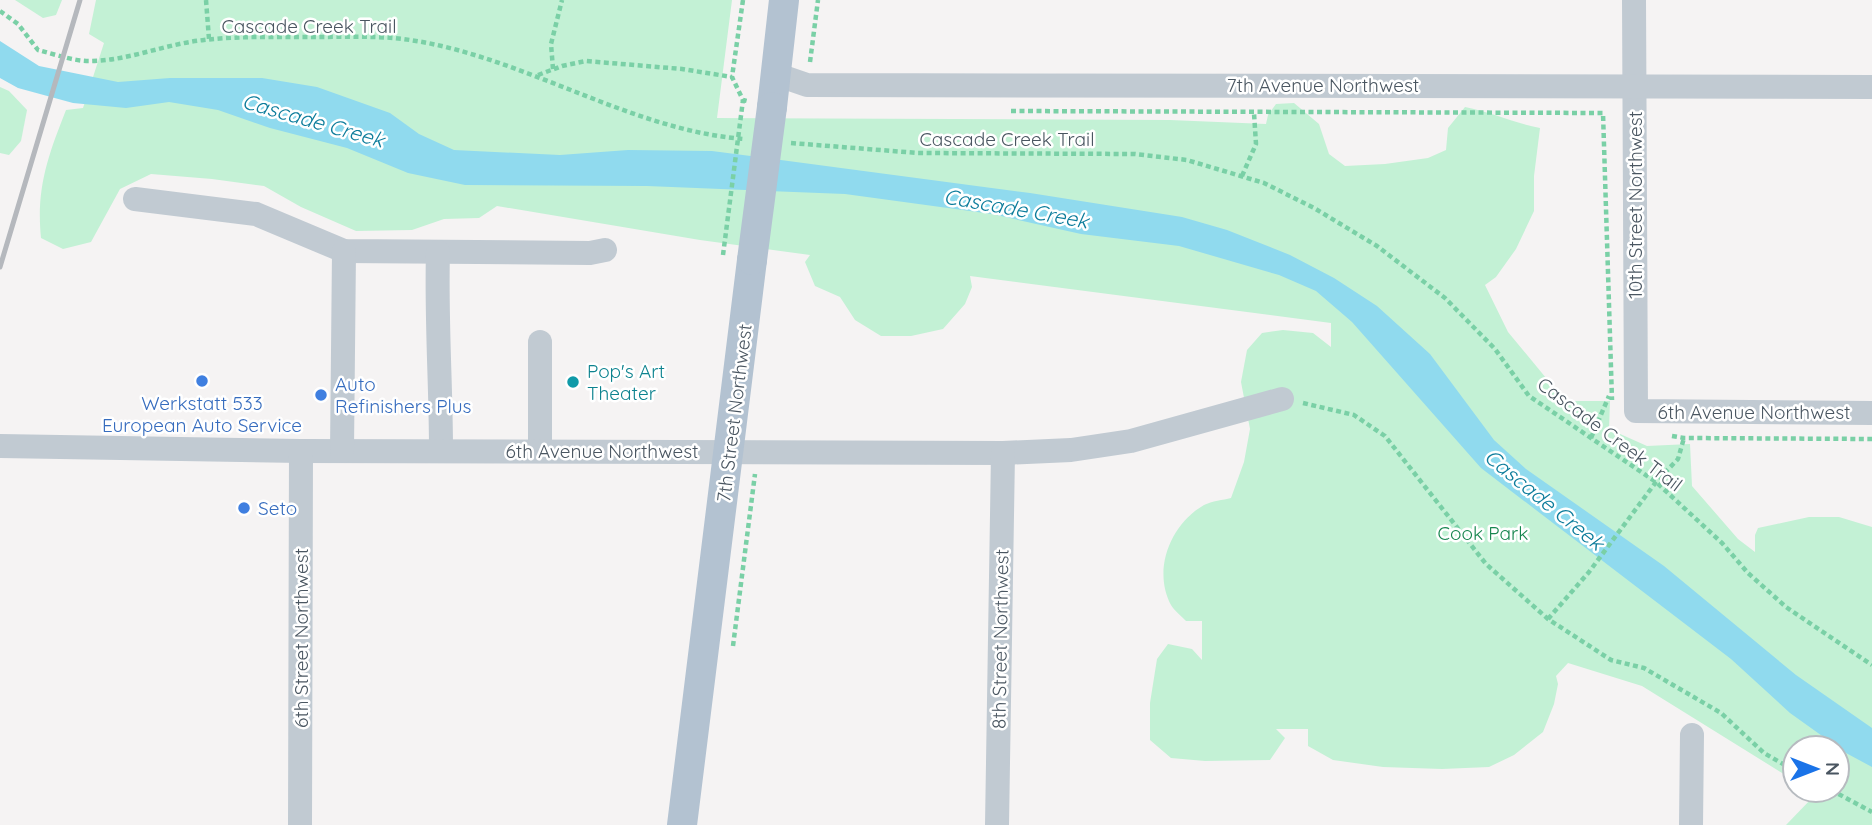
<svg xmlns="http://www.w3.org/2000/svg" width="1872" height="825" viewBox="0 0 1872 825" font-family="Quicksand,sans-serif">
	<style>
		.green { fill: #c3f1d5 }
		.water { fill: #90daee }
		.lines { fill: none; stroke-linecap: round; stroke-linejoin: round }
		.path { stroke: #7ad0a6; stroke-width: 4.5; stroke-dasharray: 5 3.5; stroke-linecap: butt }
		.minor { stroke: #c1cad2; stroke-width: 24 }
		.major { stroke: #b3c2d1; stroke-width: 30 }
		.rail { stroke: #b5b8bd; stroke-width: 5 }
		.path-bridge { stroke: #7ad0a6; stroke-width: 4.5; stroke-dasharray: 5 3.5; stroke-linecap: butt }
		.major-bridge { stroke: #b3c2d1; stroke-width: 30 }
		.shop-dot { fill: #3f7fe0; stroke: #fff; stroke-width: 2.5 }
		.culture-dot { fill: #0f9aa8; stroke: #fff; stroke-width: 2.5 }
		.labels { text-anchor: middle; stroke-width: 5; stroke-linejoin: round; paint-order: stroke }
		.street-label { font-size: 19px; fill: #4a5661; stroke: #fff }
		.culture-label { font-size: 19px; fill: #0d838f; stroke: #fff; text-anchor: start }
		.shop-label { font-size: 19px; fill: #366cbe; stroke: #fff; text-anchor: start }
		.park-label { font-size: 19px; fill: #17864f; stroke: #fff }
		.water-label { font-size: 21px; font-style: italic; fill: #0c7c9b; stroke: #fff }
	</style>
	<rect width="100%" height="100%" fill="#f5f3f3"/>
	<g class="green">
		<path d="M 15,0 L 62,0 L 56,15 L 43,18 Z"/>
		<path d="M 96,0 L 732,0 L 717,118 L 1170,120 L 1266,124 L 1268,115 L 1276,104 L 1294,103 L 1319,124 L 1329,154 L 1345,166 L 1385,164 L 1428,158 L 1446,150 L 1448,128 L 1465,107 C 1491,112 1514,123 1540,128 L 1534,176 L 1534,211 L 1516,249 L 1496,277 L 1485,285 L 1508,332 L 1565,401 L 1610,401 L 1609,429 L 1647,446 L 1690,444 L 1692,486 L 1738,539 L 1755,552 L 1755,535 L 1758,528 L 1809,517 L 1839,517 L 1872,527 L 1872,825 L 1786,825 L 1813,797 L 1807,790 L 1837,790 L 1837,748 L 1795,748 L 1795,781 L 1642,686 L 1568,663 L 1556,676 L 1558,684 L 1554,704 L 1543,732 L 1514,755 L 1489,767 L 1442,769 L 1383,767 L 1333,760 L 1308,746 L 1308,729 L 1276,729 L 1285,738 L 1270,760 L 1205,761 L 1171,758 L 1150,740 L 1150,703 L 1157,659 L 1168,644 L 1192,649 L 1202,660 L 1202,621 L 1186,621 C 1181,616 1174,610 1171,605 C 1152,569 1171,524 1204,505 C 1212,501 1223,500 1231,498 L 1244,462 L 1250,429 L 1241,382 L 1247,350 L 1262,333 L 1283,330 L 1313,333 L 1331,347 L 1331,323 L 970,276 L 972,287 L 965,304 L 943,329 L 911,336 L 881,336 L 855,320 L 840,297 L 815,286 L 805,262 L 810,255 L 700,240 L 497,206 L 479,218 L 444,219 L 412,230 L 356,231 L 301,207 L 264,186 L 212,179 L 151,174 L 120,189 L 91,242 L 63,249 L 41,238 C 36,188 48,156 66,110 L 83,108 L 104,43 L 89,34 Z"/>
		<path d="M 0,87 L 9,91 L 27,110 L 21,141 L 9,155 L 0,153 Z"/>
	</g>
	<path class="water" d="M 0,41 L 39,66 L 118,82 L 170,78 L 262,78 L 317,87 L 390,113 L 419,134 L 454,150 L 560,155 L 628,150 L 712,151 L 1030,193 L 1182,217 L 1227,230 L 1290,255 L 1334,278 L 1377,306 L 1430,354 L 1494,440 L 1526,469 L 1664,566 L 1796,675 L 1872,728 L 1872,767 L 1846,753 L 1790,713 L 1731,659 L 1481,468 L 1352,322 L 1316,291 L 1279,275 L 1179,246 L 1081,234 L 992,214 L 845,194 L 647,186 L 465,185 L 408,173 L 347,148 L 270,128 L 218,110 L 169,102 L 126,108 L 73,103 L 18,88 L 0,78 Z"/>
	<g class="lines">
		<g class="path">
			<path d="M 206,0 L 209,39"/>
			<path d="M 743,0 L 732,77 L 743,100 L 747,101"/>
			<path d="M 0,11 L 18,24 L 38,50 C 54,54 73,61 89,61 C 128,61 165,44 204,40 C 239,36 274,37 309,37 C 337,37 366,36 394,38 C 515,50 625,130 744,139"/>
			<path d="M 810,62 L 818,0"/>
			<path d="M 553,69 L 551,44 L 562,0"/>
			<path d="M 538,75 L 562,66 L 586,61 L 682,69 L 732,77"/>
			<path d="M 1011,111 L 1603,113 L 1612,400"/>
			<path d="M 791,143 L 918,153 L 1135,154 L 1187,160 L 1264,183 L 1314,208 L 1377,246 L 1445,298 L 1495,349 L 1529,396 L 1656,482 L 1722,543 L 1748,573 L 1786,607 L 1872,665"/>
			<path d="M 1242,176 L 1256,144 L 1254,113"/>
			<path d="M 1303,403 L 1354,415 L 1385,436 L 1486,564 L 1548,619 L 1611,660 L 1644,668 L 1721,713 L 1764,753 L 1795,771"/>
			<path d="M 1672,436 L 1684,438 L 1872,439"/>
			<path d="M 1591,438 L 1609,396"/>
			<path d="M 1548,619 L 1589,572 L 1656,482 L 1678,459 L 1684,438"/>
			<path d="M 733,646 L 755,474"/>
			<path d="M 1831,790 L 1872,812"/>
		</g>
		<g class="minor">
			<path d="M 1634,0 L 1636,411 L 1872,413"/>
			<path d="M 775,74 L 807,85 L 1872,87"/>
			<path d="M 135,199 L 256,214 L 344,251 L 590,253 L 605,250"/>
			<path d="M 438,252 C 436,318 441,384 441,451"/>
			<path d="M 540,342 L 540,451"/>
			<path d="M 0,446 L 301,451 L 1003,453 L 1071,450 L 1131,441 L 1282,399"/>
			<path d="M 342,451 L 344,251"/>
			<path d="M 300,825 L 301,451"/>
			<path d="M 997,825 L 1003,453"/>
			<path d="M 1691,825 L 1692,735"/>
		</g>
		<g class="major">
			<path d="M 772,107 L 784,0"/>
			<path d="M 682,825 L 752,260"/>
		</g>
		<path class="rail" d="M 0,267 L 80,0"/>
		<path class="path-bridge" d="M 723,255 L 743,100"/>
		<path class="major-bridge" d="M 752,260 L 772,107"/>
	</g>
	<g class="shop-dot">
		<circle cx="202" cy="381" r="7"/>
		<circle cx="321" cy="395" r="7"/>
		<circle cx="244" cy="508" r="7"/>
	</g>
	<circle class="culture-dot" cx="573" cy="382" r="7"/>
	<g class="labels">
		<g class="street-label">
			<text x="309" y="33">Cascade Creek Trail</text>
			<text x="1323" y="92">7th Avenue Northwest</text>
			<text x="1007" y="146">Cascade Creek Trail</text>
			<text transform="translate(1635 205) rotate(-90)" y="7">10th Street Northwest</text>
			<text x="1754" y="419">6th Avenue Northwest</text>
			<text transform="translate(734 413) rotate(-83)" y="7">7th Street Northwest</text>
			<text transform="translate(1610 434) rotate(37)" y="7">Cascade Creek Trail</text>
			<text x="602" y="458">6th Avenue Northwest</text>
			<text transform="translate(301 638) rotate(-90)" y="7">6th Street Northwest</text>
			<text transform="translate(1000 639) rotate(-89)" y="7">8th Street Northwest</text>
		</g>
		<g class="culture-label">
			<text x="587" y="378">Pop's Art<tspan x="587" dy="22">Theater</tspan></text>
		</g>
		<g class="shop-label">
			<text x="335" y="391">Auto<tspan x="335" dy="22">Refinishers Plus</tspan></text>
			<text x="202" y="410" text-anchor="middle">Werkstatt 533<tspan x="202" dy="22">European Auto Service</tspan></text>
			<text x="258" y="515">Seto</text>
		</g>
		<g class="park-label">
			<text x="1483" y="540">Cook Park</text>
		</g>
		<g class="water-label">
			<text transform="translate(313 121) rotate(16)" y="7">Cascade Creek</text>
			<text transform="translate(1016 209) rotate(10)" y="7">Cascade Creek</text>
			<text transform="translate(1544 500) rotate(39)" y="7">Cascade Creek</text>
		</g>
	</g>
	<g transform="translate(1816 769) rotate(90)"><circle r="33" fill="#ffffff" stroke="#b7bbc0" stroke-width="2"/>
	<path d="M0-5L12 26L0 18L-12 26Z" fill="#1a73e8"/>
	<text y="-10" font-size="19" font-weight="bold" text-anchor="middle" fill="#4a5661">N</text>
	</g>
</svg>
